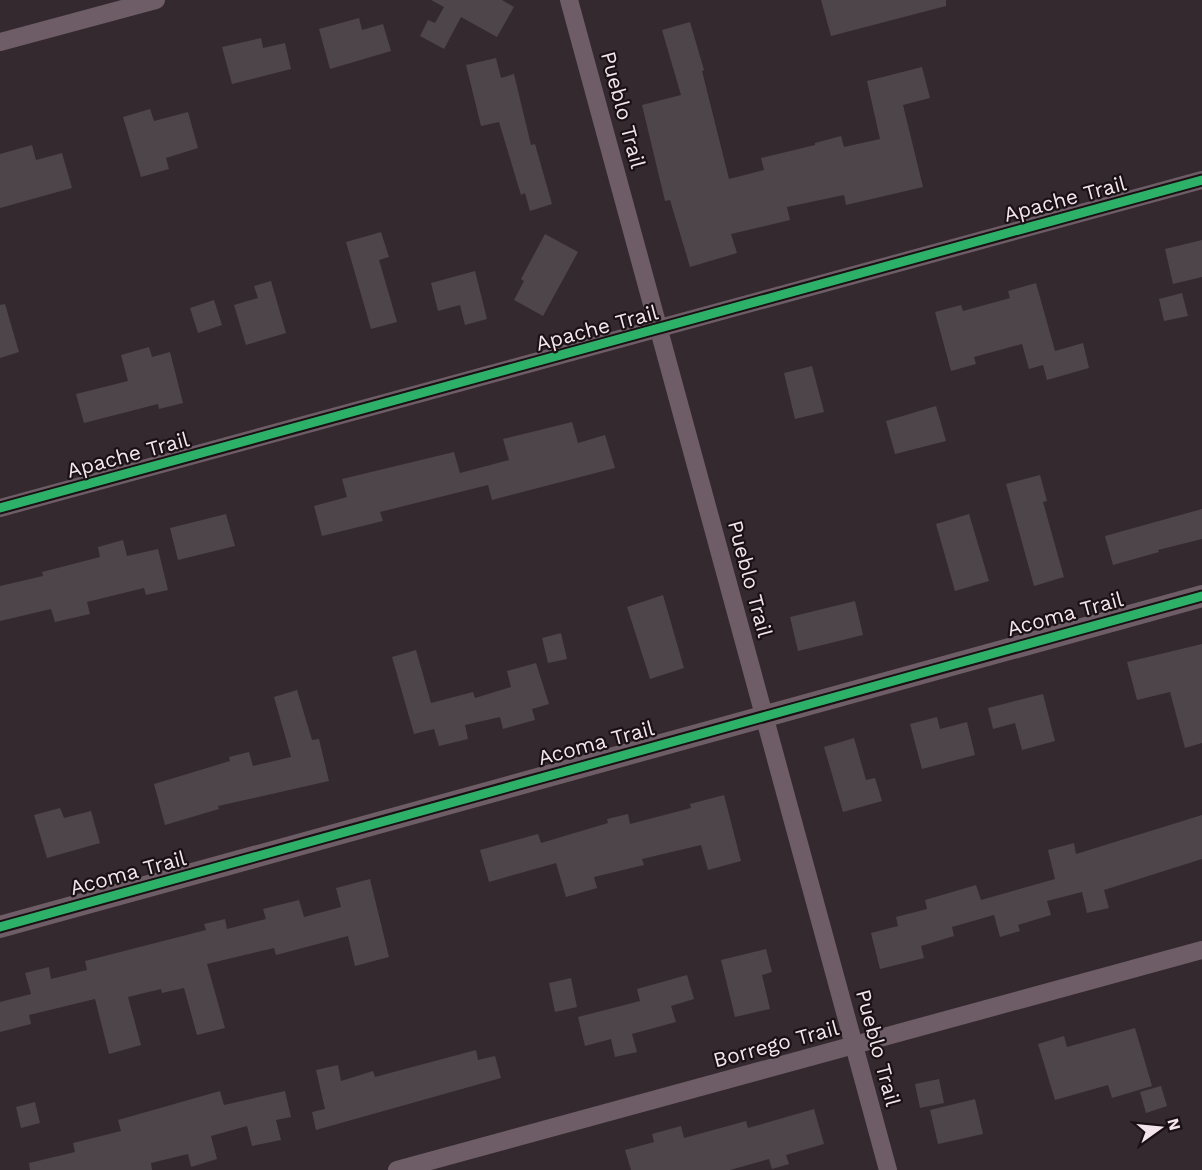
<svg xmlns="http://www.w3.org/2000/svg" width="1202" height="1170" viewBox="0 0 1202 1170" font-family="'Work Sans',sans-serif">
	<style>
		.building { fill: #4e454a }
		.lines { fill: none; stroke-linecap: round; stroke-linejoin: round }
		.minor { stroke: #6e5d66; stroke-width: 18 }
		.tertiary { stroke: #6e5d66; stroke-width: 22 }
		.cycleway-casing { stroke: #1a1115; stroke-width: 13 }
		.cycleway { stroke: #2db169; stroke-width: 9 }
		.labels { text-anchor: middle; stroke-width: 4.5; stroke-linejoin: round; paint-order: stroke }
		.street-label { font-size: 21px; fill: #f3e5eb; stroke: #1a1115 }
	</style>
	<rect width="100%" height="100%" fill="#33292e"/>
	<g class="building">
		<path d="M 431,0 L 502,0 L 514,7 L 497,37 L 461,17 L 444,49 L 420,36 L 428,20 L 435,23 L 444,7 Z"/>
		<path d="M 821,0 L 946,0 L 946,6 L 831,36 Z"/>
		<path d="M 359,18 L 362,30 L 383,24 L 391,51 L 330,69 L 319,29 Z"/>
		<path d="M 690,22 L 704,70 L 702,71 L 729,179 L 764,170 L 761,158 L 815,145 L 815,143 L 841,136 L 844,147 L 880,139 L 867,81 L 922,67 L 930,98 L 903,105 L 923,187 L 846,205 L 844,195 L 787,207 L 790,220 L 731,234 L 737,253 L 690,267 L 670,200 L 665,201 L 642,105 L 681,95 L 662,30 Z"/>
		<path d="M 261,38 L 263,48 L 285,43 L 291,69 L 232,84 L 222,47 Z"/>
		<path d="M 496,58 L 501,78 L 514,74 L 531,145 L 535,144 L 552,204 L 530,211 L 525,193 L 521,195 L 499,122 L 481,126 L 466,65 Z"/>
		<path d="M 150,109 L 154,121 L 188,112 L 198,148 L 166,158 L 169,169 L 141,177 L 123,117 Z"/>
		<path d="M 32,145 L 36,160 L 62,153 L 72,188 L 0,208 L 0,154 Z"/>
		<path d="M 381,232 L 389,257 L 379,260 L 397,322 L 371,329 L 346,242 Z"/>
		<path d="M 545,234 L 578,252 L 543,316 L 514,300 L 524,281 L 521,279 Z"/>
		<path d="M 1202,240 L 1202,277 L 1173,284 L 1165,249 Z"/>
		<path d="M 475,271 L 487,319 L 465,325 L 460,305 L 438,311 L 431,283 Z"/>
		<path d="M 271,281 L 286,333 L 246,345 L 234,305 L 258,298 L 254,286 Z"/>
		<path d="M 1036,283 L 1055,351 L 1083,343 L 1089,368 L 1047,380 L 1043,365 L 1029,369 L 1022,344 L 974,357 L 976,364 L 951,371 L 935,312 L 961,305 L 963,311 L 1010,298 L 1008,291 Z"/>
		<path d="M 1182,293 L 1188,316 L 1164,321 L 1159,299 Z"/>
		<path d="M 214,300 L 222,325 L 198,333 L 190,308 Z"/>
		<path d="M 5,304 L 19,352 L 0,358 L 0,305 Z"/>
		<path d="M 149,347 L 152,357 L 170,352 L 183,403 L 159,409 L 158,404 L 84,423 L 76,394 L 128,381 L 121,355 Z"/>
		<path d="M 812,366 L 824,412 L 795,419 L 784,373 Z"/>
		<path d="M 936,406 L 946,441 L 895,454 L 886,421 Z"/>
		<path d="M 572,422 L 578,443 L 605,435 L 615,468 L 492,500 L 488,485 L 380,512 L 383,521 L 322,536 L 314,506 L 347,497 L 342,479 L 454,452 L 460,473 L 509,460 L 503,439 Z"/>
		<path d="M 1040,475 L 1047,501 L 1043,502 L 1064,577 L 1034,586 L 1006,484 Z"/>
		<path d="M 1202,509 L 1202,539 L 1158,550 L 1159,552 L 1113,565 L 1105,536 Z"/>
		<path d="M 226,514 L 235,546 L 178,560 L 170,528 Z"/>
		<path d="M 969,514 L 989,581 L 955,591 L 936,524 Z"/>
		<path d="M 123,540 L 127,556 L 158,549 L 168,590 L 146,595 L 144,588 L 87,602 L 90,614 L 55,622 L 51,609 L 0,621 L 0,586 L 43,576 L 42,572 L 100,557 L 98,547 Z"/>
		<path d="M 663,595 L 684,668 L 650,679 L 627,607 Z"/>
		<path d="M 855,601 L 863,635 L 798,651 L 790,617 Z"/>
		<path d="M 561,633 L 567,659 L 548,663 L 542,638 Z"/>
		<path d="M 1202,644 L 1202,743 L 1185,748 L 1170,692 L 1137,700 L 1127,662 Z"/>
		<path d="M 416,650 L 431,703 L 473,692 L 475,698 L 511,687 L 507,671 L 536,663 L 549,704 L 532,709 L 535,720 L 503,729 L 500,717 L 465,725 L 468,739 L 439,746 L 434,729 L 414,734 L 392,657 Z"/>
		<path d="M 297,690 L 312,740 L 319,739 L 329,781 L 218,806 L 219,809 L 165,825 L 154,784 L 230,761 L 229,757 L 249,752 L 253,766 L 291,757 L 274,697 Z"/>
		<path d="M 1043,694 L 1055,741 L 1022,750 L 1015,723 L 993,729 L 988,708 Z"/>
		<path d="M 937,717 L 940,729 L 967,722 L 975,755 L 922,769 L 910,724 Z"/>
		<path d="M 854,738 L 866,780 L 875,778 L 882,801 L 843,812 L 824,747 Z"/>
		<path d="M 724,795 L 741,861 L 708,870 L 701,845 L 642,859 L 644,865 L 594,877 L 597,888 L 566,897 L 556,863 L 489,882 L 480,850 L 538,834 L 541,843 L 608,823 L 607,819 L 628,814 L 630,824 L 691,808 L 690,804 Z"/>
		<path d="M 60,808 L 64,818 L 91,811 L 100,843 L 47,858 L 34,815 Z"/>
		<path d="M 1202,815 L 1202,859 L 1104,890 L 1109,908 L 1087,913 L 1082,892 L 1047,901 L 1051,915 L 1018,925 L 1020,931 L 1000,937 L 994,915 L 952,927 L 954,936 L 921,946 L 924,958 L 880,969 L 871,933 L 898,926 L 896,917 L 927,909 L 925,900 L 976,885 L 981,900 L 1055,879 L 1048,850 L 1074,843 L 1076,854 Z"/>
		<path d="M 370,879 L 389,957 L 355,966 L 348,936 L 276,955 L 274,948 L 207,964 L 225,1028 L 197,1035 L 184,988 L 162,993 L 161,989 L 128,997 L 141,1045 L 109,1054 L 95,999 L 29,1015 L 31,1024 L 0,1032 L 0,1002 L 31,994 L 25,973 L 49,967 L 51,979 L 87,970 L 85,961 L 206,930 L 204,924 L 225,919 L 227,929 L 266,919 L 263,909 L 299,900 L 304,917 L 341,907 L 336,888 Z"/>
		<path d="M 766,949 L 772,972 L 762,975 L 770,1009 L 735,1017 L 721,960 Z"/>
		<path d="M 687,975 L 694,999 L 671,1006 L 676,1022 L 632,1034 L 637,1052 L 615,1057 L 611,1039 L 585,1046 L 578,1017 L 640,1001 L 637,989 Z"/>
		<path d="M 571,978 L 577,1007 L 555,1012 L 549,983 Z"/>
		<path d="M 1135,1028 L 1152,1086 L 1112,1098 L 1108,1085 L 1055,1100 L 1038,1044 L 1064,1036 L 1067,1047 Z"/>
		<path d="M 476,1050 L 478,1060 L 495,1056 L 501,1078 L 316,1130 L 312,1112 L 325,1109 L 316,1070 L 338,1065 L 341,1081 L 373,1071 L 375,1077 Z"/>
		<path d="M 939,1079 L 944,1103 L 920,1108 L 915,1084 Z"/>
		<path d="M 1161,1086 L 1167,1106 L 1146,1113 L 1140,1092 Z"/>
		<path d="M 220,1091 L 224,1105 L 285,1091 L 291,1117 L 276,1120 L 281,1140 L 252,1146 L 247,1126 L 211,1136 L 217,1159 L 191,1167 L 188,1154 L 151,1163 L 152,1170 L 30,1170 L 29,1163 L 75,1152 L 73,1143 L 121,1131 L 118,1120 Z"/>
		<path d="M 975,1099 L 983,1134 L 938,1144 L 930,1110 Z"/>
		<path d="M 35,1102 L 40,1123 L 21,1128 L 16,1107 Z"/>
		<path d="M 814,1109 L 824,1144 L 786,1155 L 789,1164 L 772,1169 L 769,1159 L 730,1170 L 631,1170 L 625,1150 L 654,1142 L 652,1134 L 681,1126 L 684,1138 L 746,1121 L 748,1128 Z"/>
	</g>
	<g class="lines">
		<g class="minor">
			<path d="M 569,0 L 888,1170"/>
			<path d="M 0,42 L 156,0"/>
			<path d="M 0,508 L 1202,180"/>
			<path d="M 397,1170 L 1202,950"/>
		</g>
		<path class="tertiary" d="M 0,927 L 1202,596"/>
		<g class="cycleway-casing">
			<g id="cycleway">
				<path d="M 0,508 L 1202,180"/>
				<path d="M 0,927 L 1202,596"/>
			</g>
		</g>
		<use href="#cycleway" class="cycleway"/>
	</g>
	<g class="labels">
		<g class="street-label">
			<text transform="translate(623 110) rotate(75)" y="7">Pueblo Trail</text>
			<text transform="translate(1065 199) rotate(-15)" y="7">Apache Trail</text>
			<text transform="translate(597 328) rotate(-15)" y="7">Apache Trail</text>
			<text transform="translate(128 455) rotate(-15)" y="7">Apache Trail</text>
			<text transform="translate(750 579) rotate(75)" y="7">Pueblo Trail</text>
			<text transform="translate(1065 614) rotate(-15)" y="7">Acoma Trail</text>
			<text transform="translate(596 743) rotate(-15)" y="7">Acoma Trail</text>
			<text transform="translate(128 873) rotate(-15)" y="7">Acoma Trail</text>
			<text transform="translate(776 1044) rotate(-15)" y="7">Borrego Trail</text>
			<text transform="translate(878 1048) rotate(75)" y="7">Pueblo Trail</text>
		</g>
	</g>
	<g transform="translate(1160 1128) rotate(75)" stroke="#1a1115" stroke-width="4.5" paint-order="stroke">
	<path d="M0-4.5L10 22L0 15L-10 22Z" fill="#f3e5eb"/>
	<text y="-9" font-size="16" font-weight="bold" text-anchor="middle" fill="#f3e5eb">N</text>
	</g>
</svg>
